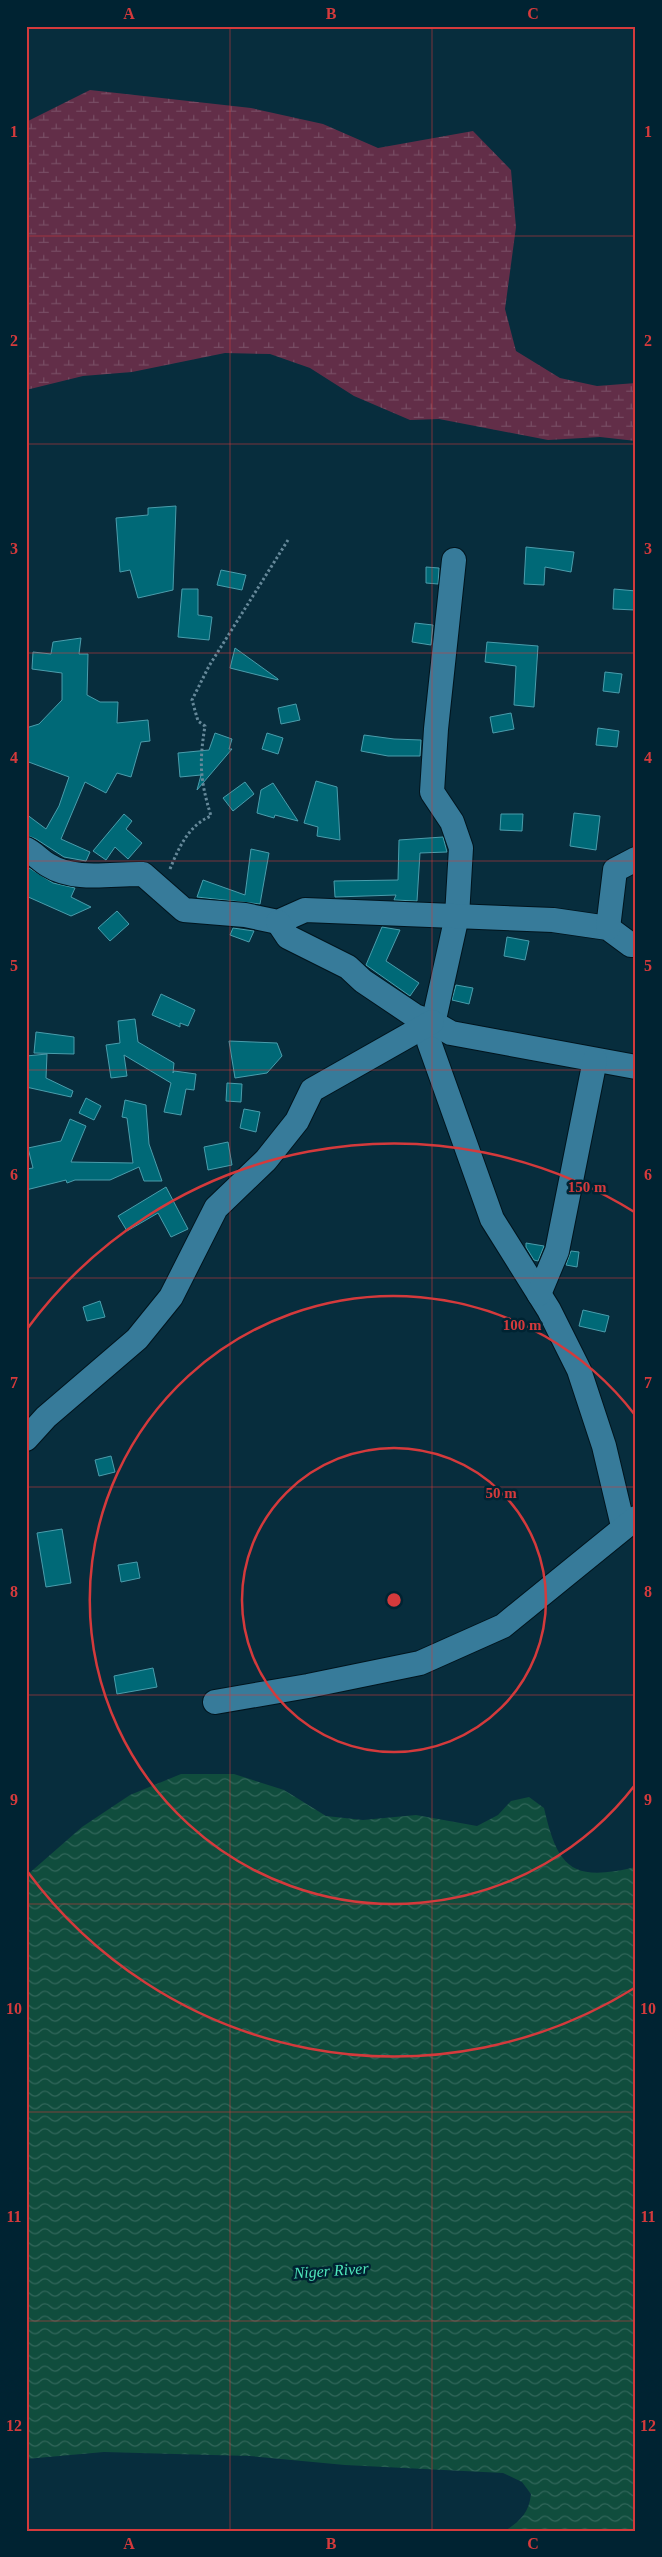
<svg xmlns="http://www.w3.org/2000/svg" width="662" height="2557" viewBox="0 0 662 2557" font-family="'Times New Roman',serif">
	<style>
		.wetland { fill: url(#wetland-marsh) }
		.water { fill: url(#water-waves) }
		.building { fill: #006977; stroke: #4a9dac }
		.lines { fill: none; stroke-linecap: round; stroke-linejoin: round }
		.minor-casing { stroke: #01141d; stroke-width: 26 }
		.path { stroke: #66899a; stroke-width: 3; stroke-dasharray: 2.5 2.5; stroke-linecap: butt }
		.minor { stroke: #377b9a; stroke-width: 24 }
		.grid { fill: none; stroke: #d43a3c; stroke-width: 1; stroke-opacity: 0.55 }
		.ring { fill: none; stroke: #d43a3c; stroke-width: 2.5 }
		.labels { text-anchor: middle; stroke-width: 5; stroke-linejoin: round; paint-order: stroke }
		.water-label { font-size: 16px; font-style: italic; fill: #4ee7bc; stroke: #002332 }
		.centre { fill: #d43a3c; stroke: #002332; stroke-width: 2.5 }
		.ring-label { font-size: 15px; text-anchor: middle; font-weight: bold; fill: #d43a3c; stroke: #002332; stroke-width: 5; stroke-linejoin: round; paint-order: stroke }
		.neatline { fill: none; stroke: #d43a3c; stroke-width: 2 }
		.grid-label { font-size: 16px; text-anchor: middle; font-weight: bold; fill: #d43a3c }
	</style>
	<defs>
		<pattern id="wetland-marsh" width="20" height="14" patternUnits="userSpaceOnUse" patternTransform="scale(1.25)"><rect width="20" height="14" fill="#622e48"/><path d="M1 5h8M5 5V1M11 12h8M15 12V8" fill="none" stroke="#774c63"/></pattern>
		<pattern id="water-waves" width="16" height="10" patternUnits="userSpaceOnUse" patternTransform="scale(1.25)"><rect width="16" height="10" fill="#104d3d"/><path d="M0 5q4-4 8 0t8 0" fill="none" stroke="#31665a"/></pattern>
	</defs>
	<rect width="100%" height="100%" fill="#072d3d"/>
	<path class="wetland" d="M 90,90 L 251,108 L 323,124 L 378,148 L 473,131 L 511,170 L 516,227 L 505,309 L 516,351 L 560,378 L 597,386 L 636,383 L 636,441 L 600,437 L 548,440 L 439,419 L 410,420 L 354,396 L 310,368 L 270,354 L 225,353 L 132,372 L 83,376 L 26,390 L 26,122 Z"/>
	<path class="water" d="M 181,1774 L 234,1774 L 284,1790 L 326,1816 L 363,1820 L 416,1815 L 477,1826 L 498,1815 L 511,1801 L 529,1797 L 544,1808 C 558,1869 572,1882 636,1867 L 636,2531 L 505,2531 C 520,2521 529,2513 531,2494 L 522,2482 L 503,2473 L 345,2465 L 250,2456 L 175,2454 L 104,2452 L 26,2459 L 26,1876 L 82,1827 L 130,1795 Z"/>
	<g class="building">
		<path d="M 176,506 L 173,590 L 138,598 L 130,570 L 120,572 L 116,518 L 148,515 L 148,508 Z"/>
		<path d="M 526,547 L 574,552 L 571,572 L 545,567 L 544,585 L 524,584 Z"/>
		<path d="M 426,567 L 439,568 L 438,584 L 426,583 Z"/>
		<path d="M 221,570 L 246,575 L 242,590 L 217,585 Z"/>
		<path d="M 182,589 L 198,589 L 198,615 L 212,617 L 209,640 L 178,637 Z"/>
		<path d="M 614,589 L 636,591 L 635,610 L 613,609 Z"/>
		<path d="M 415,623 L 433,625 L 431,645 L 412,642 Z"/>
		<path d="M 81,638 L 79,654 L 88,654 L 87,695 L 100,702 L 118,702 L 117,723 L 148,720 L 150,741 L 141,742 L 131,777 L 117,773 L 106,793 L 85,782 L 61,839 L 90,852 L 86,861 L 64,857 L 36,839 L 26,835 L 26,814 L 46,829 L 59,806 L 69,777 L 26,761 L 26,728 L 39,724 L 62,700 L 62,673 L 32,669 L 33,652 L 51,654 L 53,642 Z"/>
		<path d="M 487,642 L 538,646 L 534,707 L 514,705 L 516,666 L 485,662 Z"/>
		<path d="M 235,648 L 278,679 L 278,680 L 230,668 Z"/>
		<path d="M 605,672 L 622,674 L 619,693 L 603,691 Z"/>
		<path d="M 296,704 L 300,720 L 281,724 L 278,708 Z"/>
		<path d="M 511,713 L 514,729 L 493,733 L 490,717 Z"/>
		<path d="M 598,728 L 619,731 L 617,747 L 596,745 Z"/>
		<path d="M 215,733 L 232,739 L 229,749 L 232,749 L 197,790 L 201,775 L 180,777 L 178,753 L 209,750 Z"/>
		<path d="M 267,733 L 283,738 L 278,754 L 262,749 Z"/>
		<path d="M 364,735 L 394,739 L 421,740 L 420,756 L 388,756 L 361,751 Z"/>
		<path d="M 316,781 L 337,787 L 340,840 L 317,836 L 318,827 L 304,823 Z"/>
		<path d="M 245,782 L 254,794 L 233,811 L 223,798 Z"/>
		<path d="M 273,783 L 298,821 L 275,815 L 274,818 L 257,813 L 261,790 Z"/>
		<path d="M 574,813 L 600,816 L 596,850 L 570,846 Z"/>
		<path d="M 124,814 L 132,821 L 126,829 L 142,843 L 128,859 L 115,847 L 106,860 L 93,851 Z"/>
		<path d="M 501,814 L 523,814 L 522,831 L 500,830 Z"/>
		<path d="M 443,837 L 447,852 L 420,853 L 417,901 L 394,900 L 396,895 L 335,897 L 334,881 L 398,880 L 399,840 Z"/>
		<path d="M 251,849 L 269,853 L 260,904 L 197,897 L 203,880 L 245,895 Z"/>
		<path d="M 26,866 L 53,883 L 75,888 L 71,897 L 91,907 L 71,916 L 26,896 Z"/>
		<path d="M 117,911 L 129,924 L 110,941 L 98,928 Z"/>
		<path d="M 382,927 L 400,930 L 386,961 L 419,983 L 410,996 L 366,965 Z"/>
		<path d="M 233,928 L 254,931 L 249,942 L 230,935 Z"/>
		<path d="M 507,937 L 529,941 L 525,960 L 504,956 Z"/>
		<path d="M 456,985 L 473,988 L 469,1004 L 452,1000 Z"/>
		<path d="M 161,994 L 195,1010 L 188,1026 L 180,1023 L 180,1027 L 152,1015 Z"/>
		<path d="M 135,1019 L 138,1042 L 174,1063 L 173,1073 L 174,1071 L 196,1074 L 194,1090 L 186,1089 L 181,1115 L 164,1112 L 171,1083 L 124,1055 L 127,1076 L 111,1078 L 106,1045 L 120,1043 L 118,1021 Z"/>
		<path d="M 36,1032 L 74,1037 L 74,1054 L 34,1053 Z"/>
		<path d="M 229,1041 L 277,1043 L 282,1056 L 267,1073 L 235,1078 Z"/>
		<path d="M 47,1054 L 46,1078 L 73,1091 L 71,1097 L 26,1087 L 26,1056 Z"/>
		<path d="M 227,1083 L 242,1084 L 241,1102 L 226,1101 Z"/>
		<path d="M 86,1098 L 101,1106 L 94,1120 L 79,1113 Z"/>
		<path d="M 125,1100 L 146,1105 L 149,1144 L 162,1181 L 144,1181 L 139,1167 L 110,1180 L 75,1180 L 67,1183 L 66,1180 L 26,1190 L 26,1169 L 33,1168 L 28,1148 L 61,1141 L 70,1119 L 86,1126 L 71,1162 L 133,1163 L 127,1118 L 122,1117 Z"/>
		<path d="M 244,1109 L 260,1112 L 256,1132 L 240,1128 Z"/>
		<path d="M 228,1142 L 232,1165 L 208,1170 L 204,1147 Z"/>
		<path d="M 166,1187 L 188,1229 L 171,1237 L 158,1213 L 127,1231 L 118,1216 Z"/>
		<path d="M 526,1243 L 544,1246 L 538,1261 L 534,1260 L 526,1247 Z"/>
		<path d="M 571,1251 L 579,1252 L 577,1267 L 566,1265 Z"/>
		<path d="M 100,1301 L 105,1317 L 87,1321 L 83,1307 Z"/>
		<path d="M 583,1310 L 609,1316 L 605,1332 L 579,1326 Z"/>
		<path d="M 111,1456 L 115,1472 L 99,1476 L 95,1460 Z"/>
		<path d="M 62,1529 L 71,1583 L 46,1587 L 37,1533 Z"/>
		<path d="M 137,1562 L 140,1578 L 121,1582 L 118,1565 Z"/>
		<path d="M 153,1668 L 157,1687 L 117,1694 L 114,1676 Z"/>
	</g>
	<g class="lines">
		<g class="minor-casing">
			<g id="minor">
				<path d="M 454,560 L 436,729 L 432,792 L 452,822 L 461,848 L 457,916 L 429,1042 L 492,1219 L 549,1310 L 579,1370 L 604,1446 L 623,1526"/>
				<path d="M 26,849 C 34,853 40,860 48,865 C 75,882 113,873 143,874 L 184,910 L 245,915 L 278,922 L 305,910 L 553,920 L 608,928 L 631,945 L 636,945"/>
				<path d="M 278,922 L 288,937 L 348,967 L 363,981 L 415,1016 L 432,1022 L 451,1033 L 636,1067"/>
				<path d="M 608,928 L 615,870 L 636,859"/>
				<path d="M 539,1294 L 557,1251 L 595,1060"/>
				<path d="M 26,1439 L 46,1417 L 137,1339 L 171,1297 L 216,1208 L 266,1160 L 297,1121 L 312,1090 L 432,1022"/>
				<path d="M 215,1702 L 308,1686 L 420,1663 L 503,1626 L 636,1518"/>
			</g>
		</g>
		<path class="path" d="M 170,869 C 179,847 189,825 211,816 C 200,780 199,763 205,726 L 198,721 L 192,700 L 209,666 L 288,540"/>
		<use href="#minor" class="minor"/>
	</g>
	<path class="grid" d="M 230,26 L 230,2531M 432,26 L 432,2531M 26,236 L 636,236M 26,444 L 636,444M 26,653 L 636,653M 26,861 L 636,861M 26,1070 L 636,1070M 26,1278 L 636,1278M 26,1487 L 636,1487M 26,1695 L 636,1695M 26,1904 L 636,1904M 26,2112 L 636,2112M 26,2321 L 636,2321"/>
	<g class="ring">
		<circle cx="394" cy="1600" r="152"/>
		<path d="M635 1785A304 304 0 1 1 635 1415"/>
		<path d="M636 1987A456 456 0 0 1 27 1871M27 1329A456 456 0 0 1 636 1213"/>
	</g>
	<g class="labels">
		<g class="water-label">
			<text transform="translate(331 2270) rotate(-4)" y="6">Niger River</text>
		</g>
	</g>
	<circle cx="394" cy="1600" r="8" class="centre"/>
	<g class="ring-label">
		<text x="587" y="1192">150 m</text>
		<text x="522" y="1330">100 m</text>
		<text x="501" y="1498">50 m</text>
	</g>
	<rect width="662" height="2557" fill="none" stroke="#002332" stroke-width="55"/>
	<rect x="28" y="28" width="606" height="2502" class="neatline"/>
	<g class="grid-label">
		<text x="129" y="19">A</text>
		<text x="331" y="19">B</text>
		<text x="533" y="19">C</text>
		<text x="14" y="137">1</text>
		<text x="648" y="137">1</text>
		<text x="14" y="346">2</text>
		<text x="648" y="346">2</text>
		<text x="14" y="554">3</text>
		<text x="648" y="554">3</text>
		<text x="14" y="763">4</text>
		<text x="648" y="763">4</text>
		<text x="14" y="971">5</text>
		<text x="648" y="971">5</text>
		<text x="14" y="1180">6</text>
		<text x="648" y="1180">6</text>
		<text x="14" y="1388">7</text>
		<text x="648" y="1388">7</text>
		<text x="14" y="1597">8</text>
		<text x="648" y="1597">8</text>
		<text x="14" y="1805">9</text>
		<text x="648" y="1805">9</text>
		<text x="14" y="2014">10</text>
		<text x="648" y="2014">10</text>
		<text x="14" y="2222">11</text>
		<text x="648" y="2222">11</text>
		<text x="14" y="2431">12</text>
		<text x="648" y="2431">12</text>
		<text x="129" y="2549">A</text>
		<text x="331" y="2549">B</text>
		<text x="533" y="2549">C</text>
	</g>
</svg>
